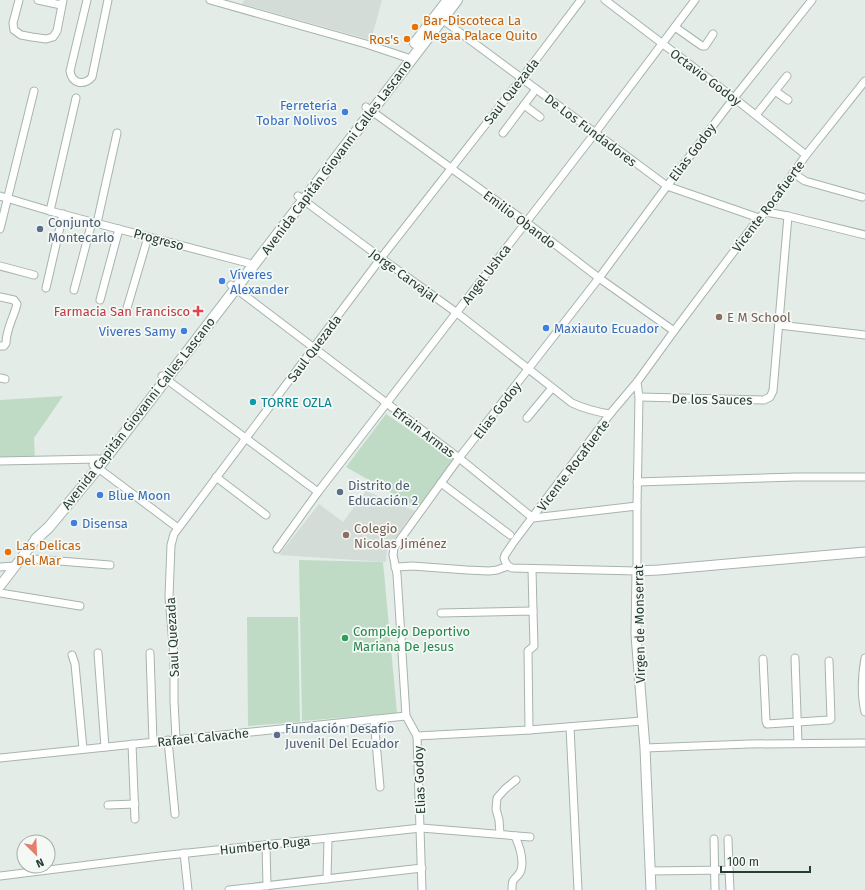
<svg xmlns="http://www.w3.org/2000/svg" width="865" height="890" viewBox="0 0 865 890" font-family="'Fira Sans',sans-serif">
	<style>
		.built { fill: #d3dcd7 }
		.green { fill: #c0dbc5 }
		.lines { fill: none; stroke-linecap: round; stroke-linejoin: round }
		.minor-casing { stroke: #a7b4ae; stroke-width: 9 }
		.tertiary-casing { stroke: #a7b4ae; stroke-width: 11 }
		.secondary-casing { stroke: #a4b7af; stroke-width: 12 }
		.minor { stroke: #fff; stroke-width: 7 }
		.tertiary { stroke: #fff; stroke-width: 9 }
		.secondary { stroke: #fff; stroke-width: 10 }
		.food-dot { fill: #e8710a; stroke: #f5f9f6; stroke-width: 1.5 }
		.shop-dot { fill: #3f7fe0; stroke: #f5f9f6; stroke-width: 1.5 }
		.service-dot { fill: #5c6f8a; stroke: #f5f9f6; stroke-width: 1.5 }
		.health-dot { fill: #e0444e; stroke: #f5f9f6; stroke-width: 1.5 }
		.education-dot { fill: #8d6e63; stroke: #f5f9f6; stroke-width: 1.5 }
		.culture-dot { fill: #0f9aa8; stroke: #f5f9f6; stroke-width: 1.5 }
		.leisure-dot { fill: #2e9e5b; stroke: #f5f9f6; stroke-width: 1.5 }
		.labels { text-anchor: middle; stroke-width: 3.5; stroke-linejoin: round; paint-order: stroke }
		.food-label { font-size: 13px; fill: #c56008; stroke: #f5f9f6; text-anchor: start }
		.street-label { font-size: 13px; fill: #263c34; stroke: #f5f9f6 }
		.shop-label { font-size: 13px; fill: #366cbe; stroke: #f5f9f6; text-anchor: start }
		.service-label { font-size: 13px; fill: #4e5e75; stroke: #f5f9f6; text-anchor: start }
		.health-label { font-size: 13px; fill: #be3a42; stroke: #f5f9f6; text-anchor: end }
		.education-label { font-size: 13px; fill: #785e54; stroke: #f5f9f6; text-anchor: start }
		.culture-label { font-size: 13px; fill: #0d838f; stroke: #f5f9f6; text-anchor: start }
		.leisure-label { font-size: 13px; fill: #27864d; stroke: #f5f9f6; text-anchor: start }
	</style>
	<rect width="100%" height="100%" fill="#e4ece8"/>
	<g class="built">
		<path d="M 244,0 L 382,0 L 371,40 L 242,4 Z"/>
		<path d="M 366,491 L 415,511 L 387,549 L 386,562 L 279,555 L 319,504 L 343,522 Z"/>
	</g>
	<g class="green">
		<path d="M 63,396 L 34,438 L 35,460 L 0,461 L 0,400 Z"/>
		<path d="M 386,414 L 454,461 L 418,508 L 346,467 Z"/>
		<path d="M 299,560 L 383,562 L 397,713 L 302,721 Z"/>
		<path d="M 247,617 L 298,617 L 300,722 L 248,726 Z"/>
	</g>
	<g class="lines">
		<g class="minor-casing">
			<g id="minor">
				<path d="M 19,0 L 13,23 L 14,30 L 21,35 L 32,37 L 46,39 L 53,37 L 57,31 L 63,0"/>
				<path d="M 38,0 L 61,5"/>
				<path d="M 87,0 L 70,71 C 72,84 84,86 92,77 L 108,0"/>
				<path d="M 210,0 L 366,44 L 405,57 L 411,60"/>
				<path d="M 605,0 L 734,98 L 806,155"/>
				<path d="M 439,17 L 667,186 L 759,218"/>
				<path d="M 675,27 L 702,46 L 705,46 L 713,34"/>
				<path d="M 775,91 L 788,100"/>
				<path d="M 524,105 L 540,117"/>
				<path d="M 366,107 L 526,222 L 599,278 L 674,331"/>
				<path d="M 756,115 L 787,76"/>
				<path d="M 503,133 L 536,89"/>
				<path d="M 793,173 L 805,181 L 862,197"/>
				<path d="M 0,196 L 50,211 L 248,263"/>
				<path d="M 298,196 L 381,258 L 457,313 L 572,403 C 585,409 597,412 610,414"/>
				<path d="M 50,211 L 76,98"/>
				<path d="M 766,212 L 788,216 L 865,235"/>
				<path d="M 97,223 L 117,133"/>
				<path d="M 0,229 L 34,91"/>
				<path d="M 0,266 L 34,275"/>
				<path d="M 231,285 L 459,458 L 533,518 L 637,506"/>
				<path d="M 46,288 L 63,214"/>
				<path d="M 74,290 L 92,222"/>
				<path d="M 0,297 L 14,300 L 17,304 C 14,317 6,329 6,343 L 4,346 L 0,346"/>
				<path d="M 100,300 L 119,229"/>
				<path d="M 127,308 L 148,237"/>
				<path d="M 779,325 L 865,335"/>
				<path d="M 162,376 L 318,492"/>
				<path d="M 0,378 L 5,379"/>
				<path d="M 637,382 L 639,397 L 637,506 L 637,571 L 512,568 L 508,566 L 505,561 L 504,558 L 505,555 L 513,543 L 610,414 L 637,382 L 674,331 L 759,218 L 766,212 L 806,155 L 865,81"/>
				<path d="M 639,397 L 764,400 L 770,397 L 773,391 L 788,216"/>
				<path d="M 527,418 L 552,388"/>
				<path d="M 0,461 L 98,459 L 105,460"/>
				<path d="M 93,465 L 98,468 L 178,528"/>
				<path d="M 216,477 L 266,515"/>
				<path d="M 637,482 L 796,477 L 865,477"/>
				<path d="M 441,483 L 510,535"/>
				<path d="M 277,549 L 318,492 L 595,133 L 695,0"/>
				<path d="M 21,558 L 110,565"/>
				<path d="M 0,567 L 15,566"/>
				<path d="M 395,567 L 398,567 L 412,566 L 467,570 L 489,571 L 497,570 L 508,566"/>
				<path d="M 532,569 L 533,611"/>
				<path d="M 0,593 L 80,606"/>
				<path d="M 441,613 L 533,611 L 534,646 L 528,651 L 529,730"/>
				<path d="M 98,653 L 105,747"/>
				<path d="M 150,653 L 153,742"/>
				<path d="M 72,655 L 75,664 L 83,749"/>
				<path d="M 795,658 L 798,743"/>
				<path d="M 865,658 C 862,675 861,695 865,712"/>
				<path d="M 763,659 L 766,721 L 767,724 L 829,720 L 831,719 L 829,661"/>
				<path d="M 374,719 L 380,787"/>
				<path d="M 570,727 L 578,890"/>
				<path d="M 417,736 L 529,730 L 642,721"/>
				<path d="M 176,739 L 174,701 L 174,657 L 169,597 L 171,545 L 174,534 L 381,258 L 522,78 L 581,0"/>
				<path d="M 168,740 L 175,814"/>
				<path d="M 132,744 L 135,819"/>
				<path d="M 645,748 L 749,744 L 865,743"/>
				<path d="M 0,758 L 406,716"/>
				<path d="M 108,805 L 135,804"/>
				<path d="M 500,834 L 499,820 L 496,809 L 497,798 L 505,789 L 516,780"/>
				<path d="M 714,839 L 715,890"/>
				<path d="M 266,845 L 267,886"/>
				<path d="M 184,853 L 188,890"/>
				<path d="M 729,870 L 730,890"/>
				<path d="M 650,871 L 729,870 L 728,839"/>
				<path d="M 0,876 L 160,856 L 421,828 L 530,837"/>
				<path d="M 327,879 L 328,839"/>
				<path d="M 229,890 L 422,868"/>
				<path d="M 422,890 L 417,736 L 406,716 L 397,574 L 393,555 L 394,548 L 459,458 L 599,278 L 667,186 L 734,98 L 812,0"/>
				<path d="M 512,890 C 512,887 512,883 513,881 C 515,877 520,875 521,870 C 524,860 519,845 515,836"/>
			</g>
		</g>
		<g class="tertiary-casing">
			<g id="tertiary">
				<path d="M 0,586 L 36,539"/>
				<path d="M 651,890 L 645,748 L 636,635 L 637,571 L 659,570 L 865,552"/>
			</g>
		</g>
		<g class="secondary-casing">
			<g id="secondary">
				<path d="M 415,43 L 448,0"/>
				<path d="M 36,539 L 49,527 L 98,468 L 457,0"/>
			</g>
		</g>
		<use href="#minor" class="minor"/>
		<use href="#tertiary" class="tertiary"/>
		<use href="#secondary" class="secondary"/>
	</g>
	<g class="food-dot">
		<circle cx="415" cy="27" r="4"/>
		<circle cx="407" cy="39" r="4"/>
		<circle cx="8" cy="552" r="4"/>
	</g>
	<g class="shop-dot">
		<circle cx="345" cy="112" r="4"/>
		<circle cx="222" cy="281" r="4"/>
		<circle cx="546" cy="328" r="4"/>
		<circle cx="184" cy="331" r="4"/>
		<circle cx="100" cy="495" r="4"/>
		<circle cx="74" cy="523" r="4"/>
	</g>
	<g class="service-dot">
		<circle cx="40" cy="229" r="4"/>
		<circle cx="340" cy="492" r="4"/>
		<circle cx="277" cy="735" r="4"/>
	</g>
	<path class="health-dot" d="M196 305h4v4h4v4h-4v4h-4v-4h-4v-4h4z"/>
	<g class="education-dot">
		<circle cx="719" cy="317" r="4"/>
		<circle cx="346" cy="535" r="4"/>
	</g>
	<circle class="culture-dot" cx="253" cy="402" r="4"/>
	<circle class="leisure-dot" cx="345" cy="638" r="4"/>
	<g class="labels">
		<g class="food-label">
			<text x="423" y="25">Bar-Discoteca La<tspan x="423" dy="15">Megaa Palace Quito</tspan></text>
			<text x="399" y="44" text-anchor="end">Ros's</text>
			<text x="16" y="550">Las Delicas<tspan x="16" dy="15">Del Mar</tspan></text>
		</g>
		<g class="street-label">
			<text transform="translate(706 77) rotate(37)" y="5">Octavio Godoy</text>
			<text transform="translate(511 91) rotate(-52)" y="5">Saul Quezada</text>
			<text transform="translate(591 130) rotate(37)" y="5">De Los Fundadores</text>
			<text transform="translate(692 152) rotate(-53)" y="5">Elias Godoy</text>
			<text transform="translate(336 157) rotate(-53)" y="5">Avenida Capitán Giovanni Calles Lascano</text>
			<text transform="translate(768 206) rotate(-53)" y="5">Vicente Rocafuerte</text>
			<text transform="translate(520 219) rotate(37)" y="5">Emilio Obando</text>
			<text transform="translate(159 239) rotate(15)" y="5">Progreso</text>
			<text transform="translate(486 274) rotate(-53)" y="5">Angel Ushca</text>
			<text transform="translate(404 275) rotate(36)" y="5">Jorge Carvajal</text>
			<text transform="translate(314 348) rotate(-53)" y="5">Saul Quezada</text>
			<text transform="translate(712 399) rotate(1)" y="5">De los Sauces</text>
			<text transform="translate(497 410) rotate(-52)" y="5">Elias Godoy</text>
			<text transform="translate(138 413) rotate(-52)" y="5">Avenida Capitán Giovanni Calles Lascano</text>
			<text transform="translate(424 432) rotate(37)" y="5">Efrain Armas</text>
			<text transform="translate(573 465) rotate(-53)" y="5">Vicente Rocafuerte</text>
			<text transform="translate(639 624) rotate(-91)" y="5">Virgen de Monserrat</text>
			<text transform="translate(172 637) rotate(-93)" y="5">Saul Quezada</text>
			<text transform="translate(203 737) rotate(-6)" y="5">Rafael Calvache</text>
			<text transform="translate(419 780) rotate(-92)" y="5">Elias Godoy</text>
			<text transform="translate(265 845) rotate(-6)" y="5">Humberto Puga</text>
		</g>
		<g class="shop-label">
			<text x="337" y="110" text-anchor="end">Ferretería<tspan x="337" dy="15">Tobar Nolivos</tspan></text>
			<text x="230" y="279">Víveres<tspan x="230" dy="15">Alexander</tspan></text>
			<text x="554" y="333">Maxiauto Ecuador</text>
			<text x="176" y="336" text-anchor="end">Viveres Samy</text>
			<text x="108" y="500">Blue Moon</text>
			<text x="82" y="528">Disensa</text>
		</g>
		<g class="service-label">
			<text x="48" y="227">Conjunto<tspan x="48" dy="15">Montecarlo</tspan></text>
			<text x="348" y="490">Distrito de<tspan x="348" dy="15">Educación 2</tspan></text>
			<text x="285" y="733">Fundación Desafío<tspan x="285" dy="15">Juvenil Del Ecuador</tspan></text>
		</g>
		<g class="health-label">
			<text x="190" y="316">Farmacia San Francisco</text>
		</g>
		<g class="education-label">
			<text x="727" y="322">E M School</text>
			<text x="354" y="533">Colegio<tspan x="354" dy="15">Nicolas Jiménez</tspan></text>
		</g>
		<g class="culture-label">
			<text x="261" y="407">TORRE OZLA</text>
		</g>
		<g class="leisure-label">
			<text x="353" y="636">Complejo Deportivo<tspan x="353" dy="15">Mariana De Jesus</tspan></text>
		</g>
	</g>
	<g transform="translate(36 854) rotate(156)"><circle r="19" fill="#f5f9f6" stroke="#a2ada8"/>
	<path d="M0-3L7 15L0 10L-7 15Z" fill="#e37f6c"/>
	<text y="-6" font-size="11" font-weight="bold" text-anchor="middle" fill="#263c34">N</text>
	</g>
	<path d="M721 866v6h89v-6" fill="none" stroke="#263c34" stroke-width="2"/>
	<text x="727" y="866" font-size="12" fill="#263c34" stroke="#f5f9f6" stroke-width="3" paint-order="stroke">100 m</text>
</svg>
